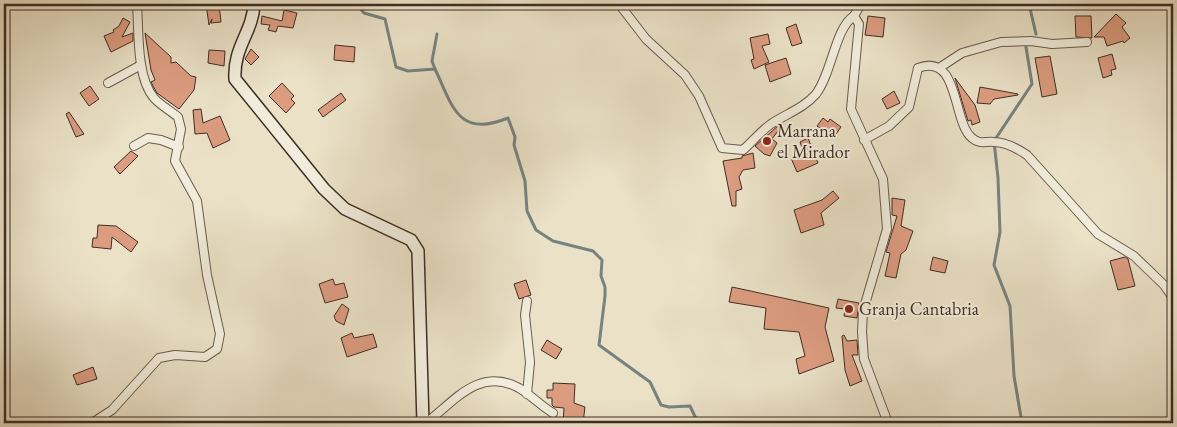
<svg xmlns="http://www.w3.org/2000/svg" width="1177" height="427" viewBox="0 0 1177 427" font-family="'EB Garamond',serif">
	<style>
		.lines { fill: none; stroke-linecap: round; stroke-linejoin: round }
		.stream { stroke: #778381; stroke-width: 3 }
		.building { fill: #dc9c80; stroke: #3f2e25 }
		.street-casing { stroke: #6a5b4e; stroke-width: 10 }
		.secondary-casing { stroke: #3f2e25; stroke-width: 14 }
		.street { stroke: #f1ecdb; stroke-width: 8 }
		.secondary { stroke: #f1ecdb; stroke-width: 11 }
		.poi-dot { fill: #8f2418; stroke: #f1ecdb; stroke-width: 2 }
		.labels { text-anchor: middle; stroke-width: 4; stroke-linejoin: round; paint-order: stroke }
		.poi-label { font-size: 18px; fill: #3f2e25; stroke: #f1ecdb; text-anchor: start }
	</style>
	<rect width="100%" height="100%" fill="#eae1c7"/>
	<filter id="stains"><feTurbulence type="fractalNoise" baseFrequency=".004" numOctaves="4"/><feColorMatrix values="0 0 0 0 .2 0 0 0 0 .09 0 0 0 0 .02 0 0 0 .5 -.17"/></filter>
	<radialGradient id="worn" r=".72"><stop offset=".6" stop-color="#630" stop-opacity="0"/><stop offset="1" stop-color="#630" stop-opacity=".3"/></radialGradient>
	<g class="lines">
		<g class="stream">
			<path d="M 357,4 L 364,13 L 385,19 L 396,67 L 408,71 L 435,69 C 452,104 457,139 508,118 L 515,137 L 514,145 L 525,181 L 527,211 L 536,230 L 553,241 L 593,251 L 602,260 L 601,276 L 605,287 L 605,296 L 599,345 L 650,382 L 661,405 L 669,407 L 690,406 L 698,423"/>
			<path d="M 1029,4 L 1036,34"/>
			<path d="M 435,69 L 432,61 L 437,34"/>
			<path d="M 1022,423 L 1014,376 L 1010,306 L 994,265 L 1000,232 L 998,178 L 994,141 L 1032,84 L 1026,47"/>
		</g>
	</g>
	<g class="building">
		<path d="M 206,4 L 219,4 L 221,22 L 211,23 L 212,19 L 209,25 Z"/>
		<path d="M 284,10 L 297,13 L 293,28 L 278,26 L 276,32 L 268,30 L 270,25 L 261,24 L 262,16 L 282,21 Z"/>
		<path d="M 1116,14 L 1126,23 L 1122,27 L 1130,38 L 1124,43 L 1123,41 L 1107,46 L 1104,37 L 1094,37 Z"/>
		<path d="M 868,16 L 885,18 L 883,37 L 865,35 Z"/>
		<path d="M 1075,16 L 1091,16 L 1092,38 L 1076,37 Z"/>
		<path d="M 123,18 L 130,22 L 122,37 L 133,33 L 133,41 L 111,52 L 104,36 L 114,32 L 113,30 L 119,26 Z"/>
		<path d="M 796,24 L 802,43 L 792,46 L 786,28 Z"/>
		<path d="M 145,33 L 171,57 L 171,63 L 176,62 L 191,76 L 196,77 L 194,90 L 179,109 L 157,93 L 153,86 L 151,82 L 155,80 L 151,70 Z"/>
		<path d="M 768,34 L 770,44 L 762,46 L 769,62 L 754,69 L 751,60 L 754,59 L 750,38 Z"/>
		<path d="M 335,45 L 355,47 L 354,62 L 334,60 Z"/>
		<path d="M 251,49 L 259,57 L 251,65 L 245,59 Z"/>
		<path d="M 209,50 L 225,51 L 224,66 L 208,63 Z"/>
		<path d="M 1112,54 L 1116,69 L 1111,70 L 1112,75 L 1103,78 L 1098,58 Z"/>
		<path d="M 1050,56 L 1057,94 L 1042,97 L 1035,58 Z"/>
		<path d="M 786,58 L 791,74 L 770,82 L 765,65 Z"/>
		<path d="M 955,78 L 975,105 L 980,122 L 972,125 L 971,120 L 968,121 Z"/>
		<path d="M 282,83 L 294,96 L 291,99 L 295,103 L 286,113 L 269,96 Z"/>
		<path d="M 90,86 L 99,99 L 89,106 L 80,93 Z"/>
		<path d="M 980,87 L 1018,94 L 1018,95 L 994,99 L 990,104 L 977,103 Z"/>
		<path d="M 894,91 L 900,103 L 887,109 L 882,99 Z"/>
		<path d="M 341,93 L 346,100 L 323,117 L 318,110 Z"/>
		<path d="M 201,109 L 203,123 L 220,116 L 230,140 L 213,148 L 207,133 L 195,134 L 193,110 Z"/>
		<path d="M 69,112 L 84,134 L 76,137 L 66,114 Z"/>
		<path d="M 823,118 L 828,122 L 830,119 L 841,127 L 836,134 L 831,131 L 829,134 L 817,126 Z"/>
		<path d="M 779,125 L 781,127 L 772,139 L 777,143 L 770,156 L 764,154 L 755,146 Z"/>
		<path d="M 808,138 L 818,163 L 797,172 L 791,158 L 804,153 L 800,142 Z"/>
		<path d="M 131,151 L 138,156 L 120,174 L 114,167 Z"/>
		<path d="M 753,153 L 755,168 L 743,170 L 739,177 L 742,189 L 736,191 L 736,206 L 732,206 L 723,161 L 742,158 L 742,156 Z"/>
		<path d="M 833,191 L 839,198 L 821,213 L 824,225 L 801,233 L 794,210 L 822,200 Z"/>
		<path d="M 892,198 L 905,200 L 901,226 L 913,231 L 906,250 L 901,254 L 896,278 L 885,276 L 890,253 L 886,252 L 897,216 L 892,215 Z"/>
		<path d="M 98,225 L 116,226 L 138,242 L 131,252 L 112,237 L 111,249 L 92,247 L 93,238 L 97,238 Z"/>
		<path d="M 933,257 L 948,261 L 945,273 L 930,270 Z"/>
		<path d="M 1125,257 L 1128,259 L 1135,286 L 1118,290 L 1110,261 Z"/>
		<path d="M 333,279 L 335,285 L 344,283 L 348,297 L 325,303 L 319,284 Z"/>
		<path d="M 526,280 L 531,295 L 519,299 L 514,284 Z"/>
		<path d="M 732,287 L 829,308 L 825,327 L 834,361 L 799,374 L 796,359 L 805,356 L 799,332 L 764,329 L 766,308 L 729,302 Z"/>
		<path d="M 838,299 L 859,303 L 857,318 L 844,316 L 845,309 L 836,308 Z"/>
		<path d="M 342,304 L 349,309 L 344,325 L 336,321 L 334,316 Z"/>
		<path d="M 352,333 L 354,338 L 373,334 L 377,347 L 347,357 L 341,338 Z"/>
		<path d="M 844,335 L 847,341 L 857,340 L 858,355 L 852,355 L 862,381 L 850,386 L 845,370 L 842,336 Z"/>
		<path d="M 547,340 L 562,349 L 556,359 L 541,350 Z"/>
		<path d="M 93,367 L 97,379 L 77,385 L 73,375 Z"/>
		<path d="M 553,383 L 575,384 L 574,403 L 585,407 L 583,423 L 563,423 L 564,408 L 554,407 L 552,405 L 552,398 L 547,398 L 547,390 L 553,390 Z"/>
	</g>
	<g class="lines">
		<g class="street-casing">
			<g id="street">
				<path d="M 619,4 L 646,39 L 685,75 L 699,96 L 722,148 L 743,150 C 752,142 761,131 771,124 C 786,114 804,108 816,94 C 832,73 835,28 854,16 L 859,24 L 851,109 L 883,179 L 887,229 L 863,311 L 862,332 L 864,359 L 888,423"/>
				<path d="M 854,16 L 861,4"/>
				<path d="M 939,68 L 962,53 L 1001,42 L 1031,41 L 1052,44 L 1087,42"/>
				<path d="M 108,83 L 141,65"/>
				<path d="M 864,140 L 889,126 L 909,107 L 918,68 C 960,52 952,122 972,138 C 980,145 985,141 994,142 C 1005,142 1018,149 1027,155 L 1098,234 L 1134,256 L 1164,285 L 1173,298"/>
				<path d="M 134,146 L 148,138 L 161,140 L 179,147"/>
				<path d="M 527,301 L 525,315 L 530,362 L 527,394"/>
				<path d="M 92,423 L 112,410 L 159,358 L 175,355 L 205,357 L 217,349 L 220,334 L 207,275 L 197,201 L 175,161 L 181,129 L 178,117 C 171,111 160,105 154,98 C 136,77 139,30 137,4"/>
				<path d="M 426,423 C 454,402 479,366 519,388 C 531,395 541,406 553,413"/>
			</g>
		</g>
		<g class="secondary-casing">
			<path id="secondary" d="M 254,4 C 253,32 233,47 235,79 L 324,189 L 345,209 L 411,240 L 418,251 L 423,423"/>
		</g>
		<use href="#street" class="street"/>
		<use href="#secondary" class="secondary"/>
	</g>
	<g class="poi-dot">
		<circle cx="767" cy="141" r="5"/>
		<circle cx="849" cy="309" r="5"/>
	</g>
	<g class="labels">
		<g class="poi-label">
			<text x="777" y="137">Marrana<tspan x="777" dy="21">el Mirador</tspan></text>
			<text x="859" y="315">Granja Cantabria</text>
		</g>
	</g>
	<rect width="1177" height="427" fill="none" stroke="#eae1c7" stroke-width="20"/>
	<rect x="5" y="5" width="1167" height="417" fill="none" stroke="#3f2e25" stroke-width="2.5"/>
	<rect x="10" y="10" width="1157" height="407" fill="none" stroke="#3f2e25"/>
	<rect width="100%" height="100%" filter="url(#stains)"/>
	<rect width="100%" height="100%" fill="url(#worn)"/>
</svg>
